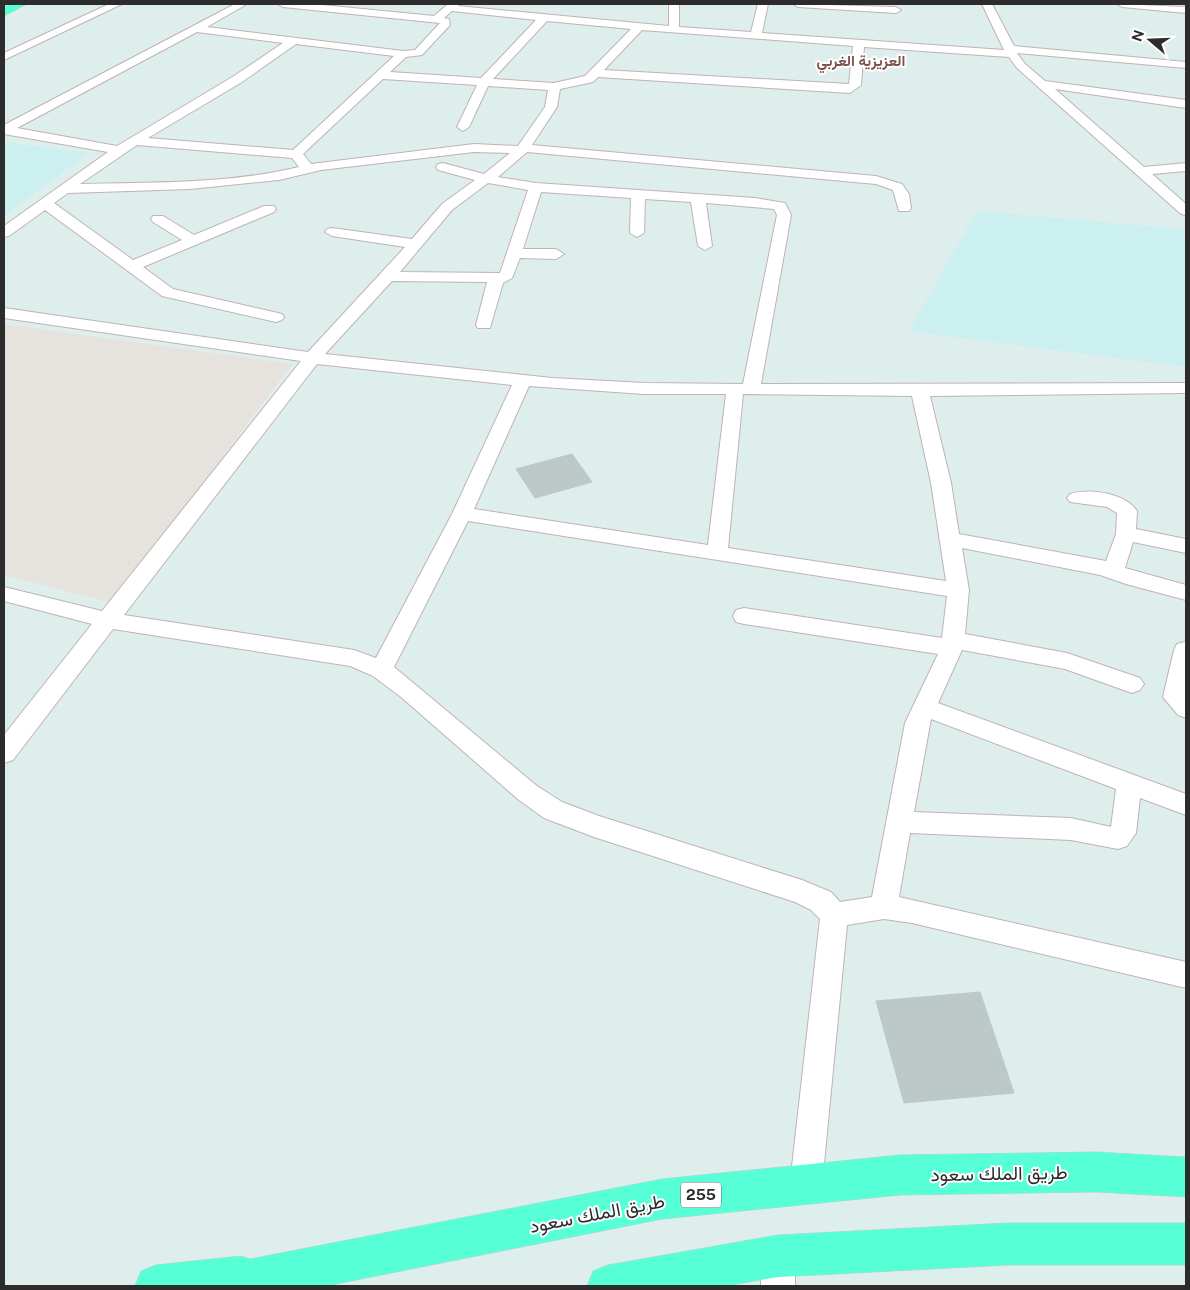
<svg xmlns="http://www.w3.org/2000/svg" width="1190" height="1290" viewBox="0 0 1190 1290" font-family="'Public Sans',Vazirmatn,sans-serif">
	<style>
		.industrial { fill: #e6e3de }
		.education { fill: #ccf0f0 }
		.building { fill: #bdc9c9; stroke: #b7c9c9 }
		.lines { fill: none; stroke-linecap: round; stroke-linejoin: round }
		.minor-casing { stroke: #c0b3b2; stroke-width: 2 }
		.highway-casing { stroke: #ccc; stroke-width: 1 }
		.minor { fill: #fff; fill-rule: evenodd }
		.highway { fill: #57ffd7; fill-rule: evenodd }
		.labels { text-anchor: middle; stroke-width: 4; stroke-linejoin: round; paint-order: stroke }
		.far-neighbourhood-label { font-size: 15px; font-weight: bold; fill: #7e524a; stroke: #fff }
		.shield { fill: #fff; stroke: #6b6b6b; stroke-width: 1 }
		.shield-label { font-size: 15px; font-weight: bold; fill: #2c2c2c }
		.near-street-label { font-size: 19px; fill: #2c2c2c; stroke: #fff }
	</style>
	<rect width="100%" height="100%" fill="#ddeeec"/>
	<path class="industrial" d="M 4,324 L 292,364 L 113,603 L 4,575 Z"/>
	<g class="education">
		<path d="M 4,142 L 89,153 L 4,215 Z"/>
		<path d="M 977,211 L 1182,229 L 1186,244 L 1186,367 L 909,331 Z"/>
	</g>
	<g class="building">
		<path d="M 572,454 L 592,482 L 535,498 L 516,469 Z"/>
		<path d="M 980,992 L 1014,1093 L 904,1103 L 876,1001 Z"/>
	</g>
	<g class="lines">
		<g class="minor-casing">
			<g id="minor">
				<path d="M 109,4 L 122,4 L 4,60 L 4,53 Z"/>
				<path d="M 235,4 L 247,4 L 207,27 L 403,51 L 415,50 L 440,23 L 283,7 L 278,4 L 312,4 L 434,16 L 448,4 L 459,4 L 458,6 L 669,26 L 669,4 L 679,4 L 679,27 L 751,32 L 758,4 L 768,4 L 762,33 L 1004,50 L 982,4 L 992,4 L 1014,46 L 1186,62 L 1186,68 L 1017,53 L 1025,64 L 1045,81 L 1186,100 L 1186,108 L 1055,89 L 1144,167 L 1186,163 L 1186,171 L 1152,174 L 1186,204 L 1186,215 L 1181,214 L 1017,68 L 1009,57 L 864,47 L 861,85 L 850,93 L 598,77 L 593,82 L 560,89 L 557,107 L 532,145 L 876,176 L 902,184 L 909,194 L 911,208 L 909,211 L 899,211 L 893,190 L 876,184 L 527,152 L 498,177 L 536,183 L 755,198 L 785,203 L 791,215 L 761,384 L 1186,383 L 1186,393 L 930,396 L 951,483 L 959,534 L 1106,561 L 1116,534 L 1117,513 L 1107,507 L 1070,502 L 1067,498 L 1070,494 C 1089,488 1125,493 1137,511 L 1136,529 L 1186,539 L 1186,553 L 1133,542 L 1125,568 L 1186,585 L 1186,600 L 1126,584 L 1100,575 L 962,548 L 969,590 L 965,634 L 1067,653 L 1140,678 L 1144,684 L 1140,690 L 1132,693 L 1065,669 L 962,650 L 938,703 L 1186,794 L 1186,815 L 1140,798 L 1136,833 L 1127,846 L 1118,849 L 1071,840 L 910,833 L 899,897 L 1186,962 L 1186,988 L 912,923 L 884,919 L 847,925 L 822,1184 L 818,1196 L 806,1200 L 794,1196 L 790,1184 L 820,919 L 811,910 L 795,902 L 594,837 L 544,818 L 519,800 L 401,697 L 373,676 L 350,666 L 113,629 L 13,760 L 4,763 L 4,735 L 92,624 L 4,601 L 4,587 L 102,611 L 301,361 L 4,318 L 4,308 L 308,352 L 405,247 L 332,236 L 325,232 L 327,229 L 332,228 L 412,239 L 442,204 L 475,180 L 438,170 L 436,167 L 438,164 L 443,163 L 484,174 L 510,153 L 474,152 L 321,170 L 279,180 L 190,189 L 68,193 L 54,203 L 133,260 L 182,240 L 153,222 L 151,219 L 153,216 L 163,216 L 194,235 L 264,206 L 274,206 L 276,209 L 274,212 L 143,267 L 173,289 L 282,314 L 284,317 L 282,320 L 276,322 L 162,296 L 45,210 L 9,236 L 4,237 L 4,226 L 108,152 L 4,134 L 4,125 ZM 452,11 L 536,20 L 481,78 L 390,72 L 406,57 L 422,55 L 450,25 L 449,19 L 444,18 ZM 547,21 L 631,29 L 585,76 L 554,83 L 493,79 ZM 642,30 L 853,46 L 849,84 L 604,70 ZM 197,32 L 283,43 L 234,76 L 117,146 L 17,128 ZM 296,44 L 394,56 L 293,150 L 148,138 L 242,82 ZM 383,79 L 477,85 L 457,127 L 463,131 L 469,127 L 488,86 L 548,90 L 545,107 L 518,146 L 474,144 L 311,164 L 303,154 ZM 137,145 L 292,158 L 299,167 C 229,184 153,182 80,184 ZM 488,183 L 528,190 L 500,273 L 400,272 L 452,210 ZM 541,192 L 631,198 L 630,233 L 637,237 L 644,233 L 645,199 L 691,202 L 698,246 L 705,250 L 712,246 L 706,203 L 774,209 L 777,215 L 743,384 L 644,383 L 552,378 L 325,354 L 392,281 L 487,282 L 476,325 L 478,328 L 490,328 L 503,283 L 512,278 L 520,258 L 556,259 L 564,254 L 556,249 L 523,249 ZM 317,364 L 512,385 L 452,514 L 376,658 L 354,650 L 124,615 ZM 529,386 L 644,394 L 726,394 L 708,545 L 474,509 ZM 743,394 L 912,396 L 931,483 L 946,581 L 728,548 ZM 468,521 L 947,596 L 942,638 L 744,608 L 736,610 L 733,616 L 736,622 L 744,624 L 938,654 L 905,723 L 872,897 L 840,902 L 831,892 L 802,880 L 599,816 L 562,802 L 537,786 L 394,667 ZM 931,719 L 1116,789 L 1111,827 L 1071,818 L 914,812 Z"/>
				<path d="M 793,4 L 896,7 L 901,10 L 896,13 L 798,7 Z"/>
				<path d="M 1117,4 L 1186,7 L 1186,13 L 1122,7 Z"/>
				<path d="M 1185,642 L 1186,642 L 1186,718 L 1178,715 L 1163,697 L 1174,650 L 1177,644 Z"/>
				<path d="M 778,1239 L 790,1244 L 795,1256 L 795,1286 L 761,1286 L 761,1256 L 766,1244 Z"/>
			</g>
		</g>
		<g class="highway-casing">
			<g id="highway">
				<path d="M 11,4 L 27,4 L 4,16 L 4,7 Z"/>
				<path d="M 1096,1152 L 1186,1157 L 1186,1197 L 1096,1192 L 900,1195 L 662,1219 L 326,1286 L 135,1286 L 141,1271 L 156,1265 L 241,1256 L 250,1259 L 662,1179 L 900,1155 Z"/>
				<path d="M 1008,1223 L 1186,1223 L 1186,1265 L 1008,1265 L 778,1277 L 725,1286 L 587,1286 L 593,1271 L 608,1265 L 778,1235 Z"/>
			</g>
		</g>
		<use href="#minor" class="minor"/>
		<use href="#highway" class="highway"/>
	</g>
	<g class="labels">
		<g class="far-neighbourhood-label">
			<text x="861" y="66">العزيزية الغربي</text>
		</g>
		<rect class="shield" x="681" y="1182.5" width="40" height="25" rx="4"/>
		<g class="shield-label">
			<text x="701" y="1200">255</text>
		</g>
		<g class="near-street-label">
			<text transform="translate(999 1173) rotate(-1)" y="7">طريق الملك سعود</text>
			<text transform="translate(597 1213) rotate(-11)" y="7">طريق الملك سعود</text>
		</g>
	</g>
	<rect width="1190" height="1290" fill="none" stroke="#2c2c2c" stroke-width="10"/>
	<g transform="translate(1150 40) rotate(289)" stroke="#ffffff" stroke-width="4" paint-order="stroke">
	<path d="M0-4L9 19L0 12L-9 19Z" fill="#2c2c2c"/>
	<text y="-8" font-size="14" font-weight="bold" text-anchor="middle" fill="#2c2c2c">N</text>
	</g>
</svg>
